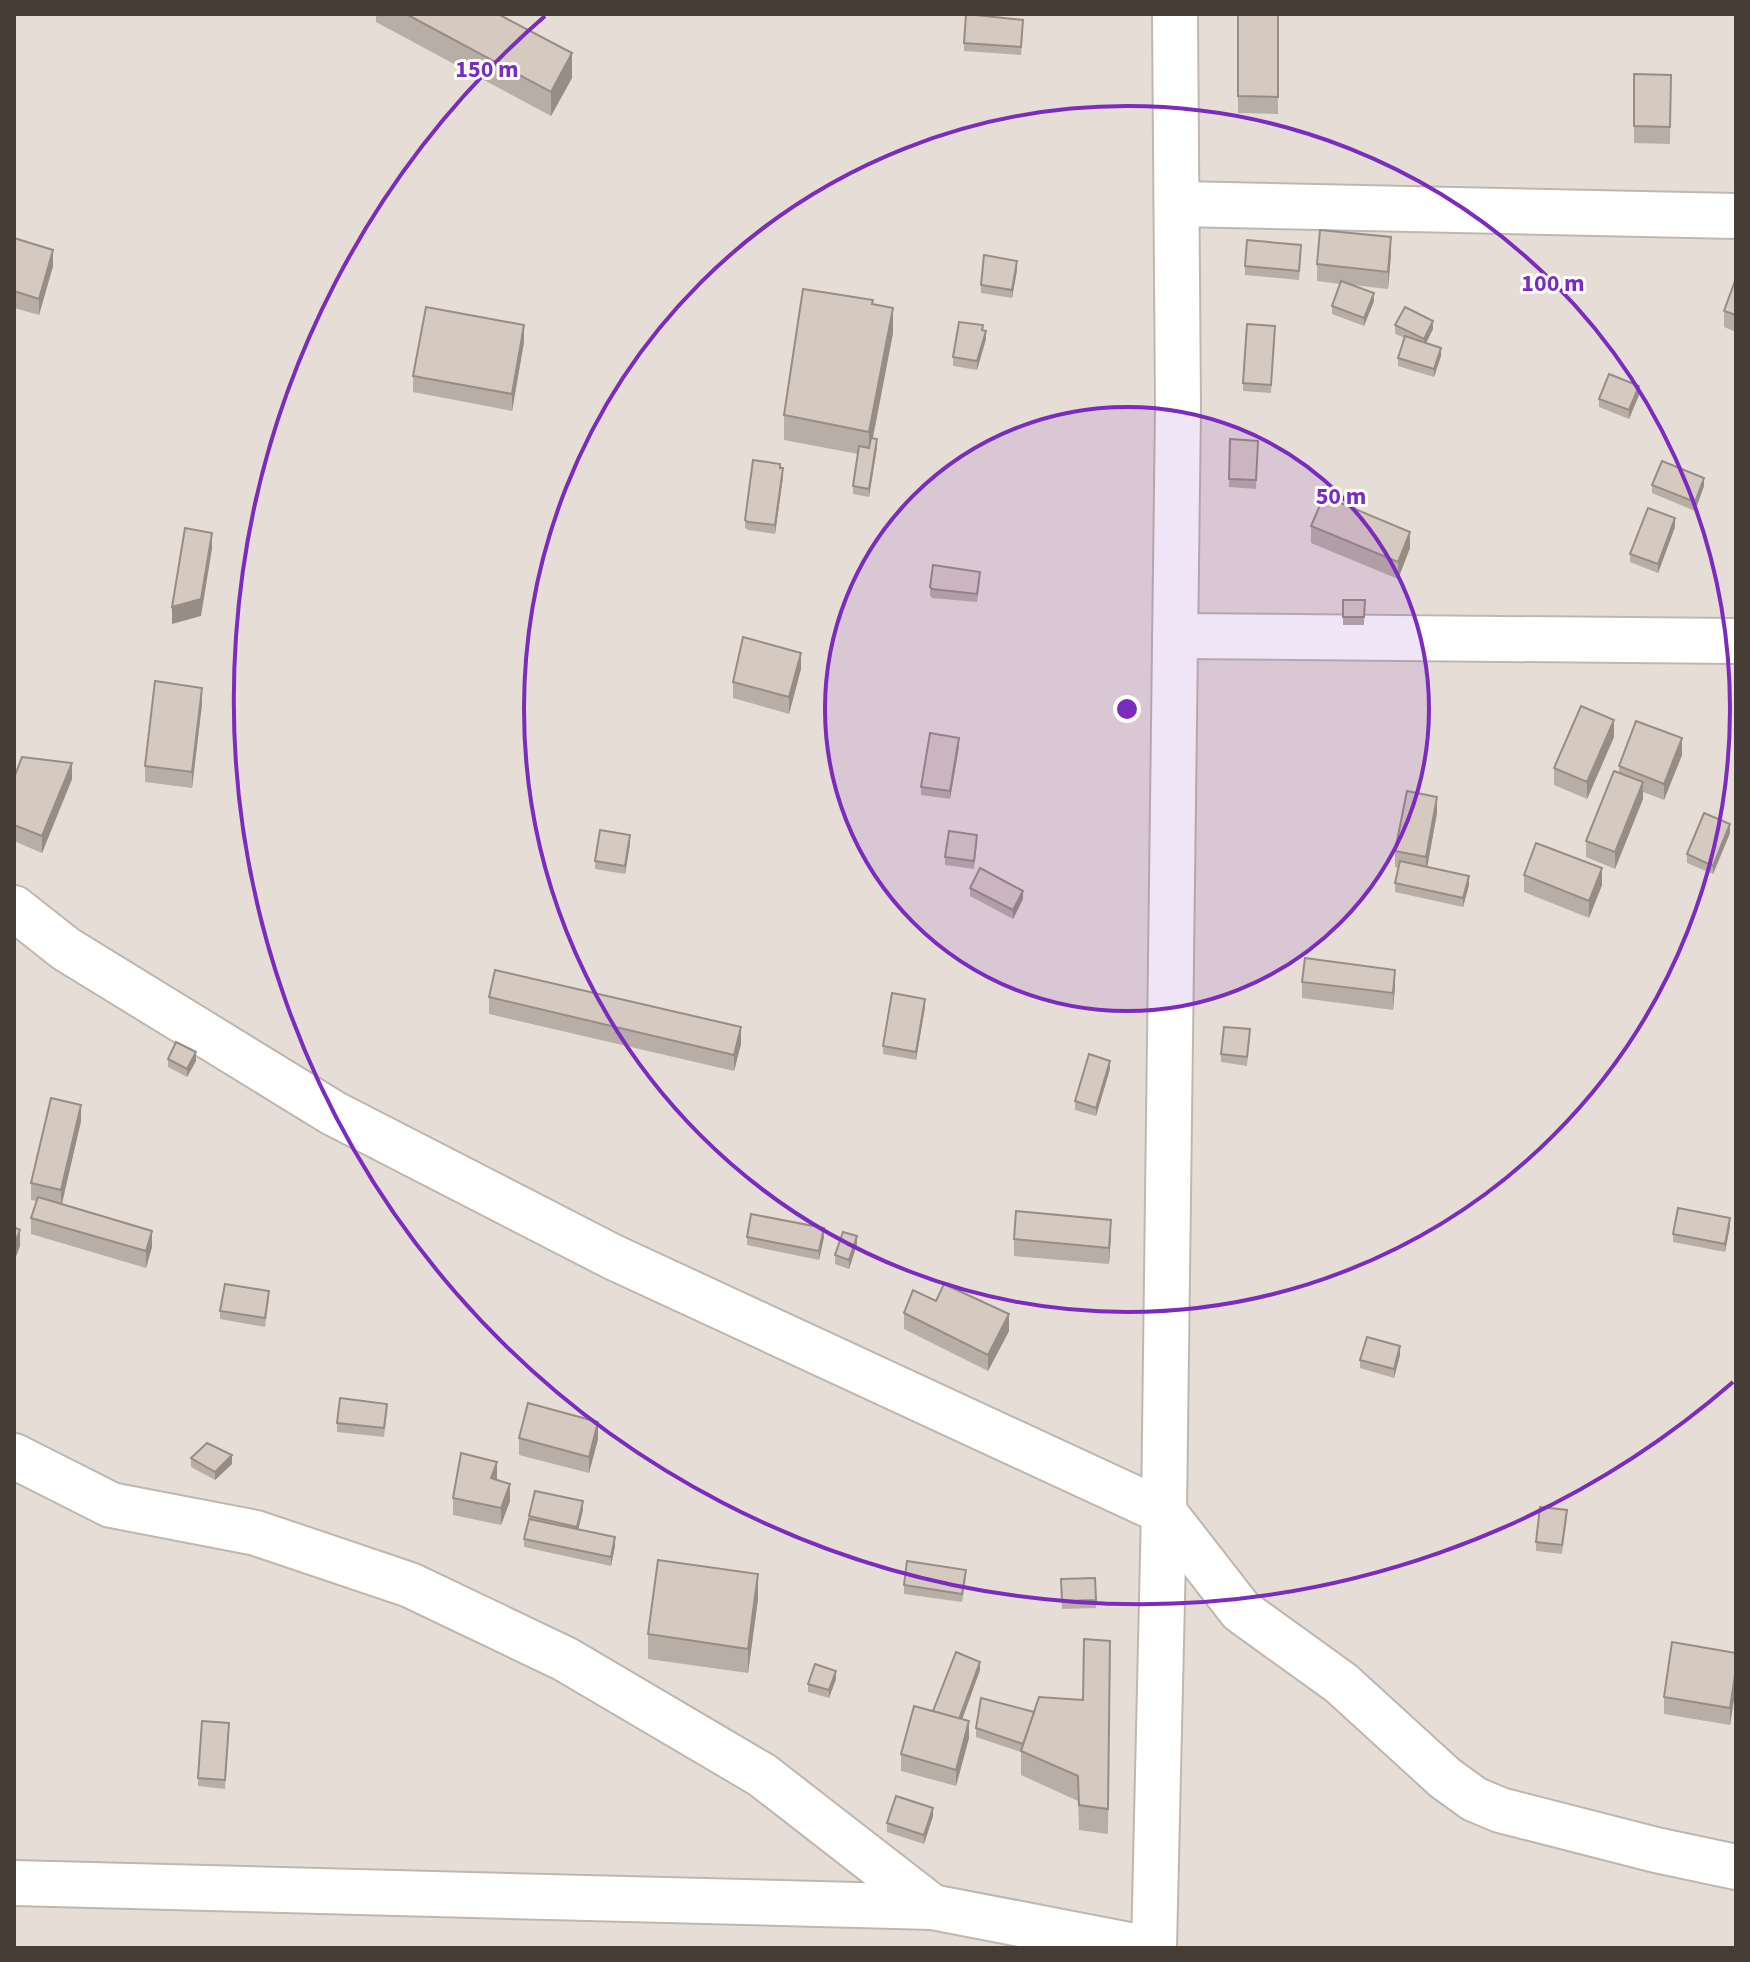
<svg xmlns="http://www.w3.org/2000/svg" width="1750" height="1962" viewBox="0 0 1750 1962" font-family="'Source Sans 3',sans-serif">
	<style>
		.residential { fill: #e6ded6 }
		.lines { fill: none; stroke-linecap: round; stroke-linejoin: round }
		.minor-casing { stroke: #c0b6ad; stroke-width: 48 }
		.minor { stroke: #fff; stroke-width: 44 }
		.wall { fill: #b8aea5 }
		.shaded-wall { fill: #968d86 }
		.building { fill: #d6cac0; stroke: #968d86; stroke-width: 2 }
		.ring { fill: none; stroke: #7b2cbf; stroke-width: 4 }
		.centre { fill: #7b2cbf; stroke: #fff; stroke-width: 4 }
		.ring-label { font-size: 24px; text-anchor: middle; font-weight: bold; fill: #7b2cbf; stroke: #fff; stroke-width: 6; stroke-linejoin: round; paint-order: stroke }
	</style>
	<rect width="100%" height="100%" fill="#f2ede7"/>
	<rect class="residential" x="14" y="14" width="1722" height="1934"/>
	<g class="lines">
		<g class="minor-casing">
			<g id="minor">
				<path d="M 1179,204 L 1736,216"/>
				<path d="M 1175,636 L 1736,641"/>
				<path d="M 14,908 L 66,949 L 333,1113 L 613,1257 L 1164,1512 L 1241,1611 L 1341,1683 L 1445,1778 L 1474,1799 L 1500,1810 L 1656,1850 L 1736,1867"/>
				<path d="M 14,1456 L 111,1505 L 256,1533 L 410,1585 L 565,1659 L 762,1775 L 932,1907"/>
				<path d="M 14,1883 L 932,1907 L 1145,1948"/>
				<path d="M 1154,1948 L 1164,1512 L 1178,409 L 1175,14"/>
			</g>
		</g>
		<use href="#minor" class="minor"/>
	</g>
	<g class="wall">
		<path d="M 376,14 L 498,14 L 572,78 L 551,116 L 376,22 Z"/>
		<path d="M 1238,14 L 1278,14 L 1278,114 L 1238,113 Z"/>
		<path d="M 1023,28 L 1021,55 L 964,51 L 964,43 Z"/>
		<path d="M 1634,74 L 1671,75 L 1670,144 L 1634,143 Z"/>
		<path d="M 14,238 L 53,266 L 39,315 L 14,308 Z"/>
		<path d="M 1301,253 L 1299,280 L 1245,275 L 1245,266 Z"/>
		<path d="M 1391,254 L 1388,289 L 1353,285 L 1374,301 L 1364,326 L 1332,314 L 1332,306 L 1340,284 L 1317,281 L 1317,264 Z"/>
		<path d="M 1017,270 L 1012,298 L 981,293 L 981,285 Z"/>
		<path d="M 1736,278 L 1736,332 L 1724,327 L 1724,311 Z"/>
		<path d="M 873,304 L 893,333 L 873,438 L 877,447 L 869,497 L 853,494 L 853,486 L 858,454 L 784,440 L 784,415 Z"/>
		<path d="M 1395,325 L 1433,329 L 1426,343 L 1441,356 L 1434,377 L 1398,366 L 1398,358 L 1405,338 L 1395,334 Z"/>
		<path d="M 1275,326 L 1271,393 L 1243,391 L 1243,383 Z"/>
		<path d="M 983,330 L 986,339 L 977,370 L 953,366 L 953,357 Z"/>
		<path d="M 524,342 L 512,411 L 413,392 L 413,376 Z"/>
		<path d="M 1639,395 L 1629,419 L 1599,407 L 1599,399 Z"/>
		<path d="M 1230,439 L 1258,441 L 1256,489 L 1229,487 Z"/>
		<path d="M 780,468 L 783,477 L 775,534 L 748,530 L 745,528 L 745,520 Z"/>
		<path d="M 1652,485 L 1704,486 L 1695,511 L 1652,493 Z"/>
		<path d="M 1311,526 L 1410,548 L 1398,579 L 1311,543 Z"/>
		<path d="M 1675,527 L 1658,573 L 1630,562 L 1630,554 Z"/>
		<path d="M 980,581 L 977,602 L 932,598 L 930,595 L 930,587 Z"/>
		<path d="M 1343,600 L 1365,600 L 1364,625 L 1343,625 Z"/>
		<path d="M 801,669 L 789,714 L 733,698 L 733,682 Z"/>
		<path d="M 202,704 L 192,788 L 145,782 L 145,766 Z"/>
		<path d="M 1614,737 L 1587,799 L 1554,785 L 1554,768 Z"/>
		<path d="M 959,746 L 950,799 L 921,795 L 921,787 Z"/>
		<path d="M 1682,755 L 1664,800 L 1643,792 L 1643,799 L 1615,869 L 1586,857 L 1586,841 L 1619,773 L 1619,766 Z"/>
		<path d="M 14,778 L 72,779 L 42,853 L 14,841 Z"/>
		<path d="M 1437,813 L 1427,867 L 1469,885 L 1463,907 L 1395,892 L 1395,883 L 1398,868 L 1395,867 L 1395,851 Z"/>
		<path d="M 1730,833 L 1713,874 L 1687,863 L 1687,854 Z"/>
		<path d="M 977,843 L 974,869 L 945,865 L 945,857 Z"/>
		<path d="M 630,844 L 625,874 L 595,869 L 595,861 Z"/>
		<path d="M 1524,875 L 1602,885 L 1589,918 L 1524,892 Z"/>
		<path d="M 970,888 L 1023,899 L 1013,919 L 970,896 Z"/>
		<path d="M 1302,982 L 1395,986 L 1393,1010 L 1302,998 Z"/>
		<path d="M 489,997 L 741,1044 L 734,1071 L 489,1014 Z"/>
		<path d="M 925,1007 L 916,1060 L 883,1054 L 883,1046 Z"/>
		<path d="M 1250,1038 L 1247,1066 L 1221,1062 L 1221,1054 Z"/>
		<path d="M 168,1059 L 196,1061 L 187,1077 L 168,1067 Z"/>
		<path d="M 1110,1069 L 1096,1116 L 1075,1110 L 1075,1101 Z"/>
		<path d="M 81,1121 L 62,1204 L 152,1247 L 146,1268 L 31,1234 L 31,1218 L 36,1201 L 31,1200 L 31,1183 Z"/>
		<path d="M 1730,1226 L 1725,1252 L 1673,1242 L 1673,1234 Z"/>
		<path d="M 1111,1236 L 1109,1264 L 1014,1256 L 1014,1239 Z"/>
		<path d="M 747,1237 L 824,1237 L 819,1260 L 747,1245 Z"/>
		<path d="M 857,1244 L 849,1269 L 835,1264 L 835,1255 Z"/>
		<path d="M 269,1299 L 265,1327 L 220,1319 L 220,1311 Z"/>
		<path d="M 936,1301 L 1009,1331 L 988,1371 L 904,1329 L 904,1313 Z"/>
		<path d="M 1400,1355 L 1394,1378 L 1360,1368 L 1360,1360 Z"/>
		<path d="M 387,1412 L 384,1437 L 337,1432 L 337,1423 Z"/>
		<path d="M 519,1438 L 598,1439 L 589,1473 L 519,1455 Z"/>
		<path d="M 191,1458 L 232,1464 L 215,1480 L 191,1467 Z"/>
		<path d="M 453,1498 L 510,1501 L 501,1525 L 453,1515 Z"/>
		<path d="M 583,1510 L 578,1529 L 615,1546 L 611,1566 L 524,1547 L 524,1539 L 529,1516 Z"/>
		<path d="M 1567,1518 L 1562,1554 L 1536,1551 L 1536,1542 Z"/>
		<path d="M 966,1578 L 962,1602 L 904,1594 L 904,1585 Z"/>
		<path d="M 1061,1579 L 1096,1600 L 1096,1608 L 1062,1609 Z"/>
		<path d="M 758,1599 L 748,1673 L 648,1659 L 648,1634 Z"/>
		<path d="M 1110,1641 L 1108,1834 L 1079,1830 L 1078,1801 L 1021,1775 L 1021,1752 L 976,1737 L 976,1728 L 1083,1700 Z"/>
		<path d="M 1736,1653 L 1736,1686 L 1730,1725 L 1664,1714 L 1664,1697 Z"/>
		<path d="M 980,1670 L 962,1719 L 969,1738 L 956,1786 L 901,1771 L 901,1754 L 933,1711 Z"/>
		<path d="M 836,1679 L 829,1698 L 808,1692 L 808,1684 Z"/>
		<path d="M 229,1731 L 225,1789 L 198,1786 L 198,1778 Z"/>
		<path d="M 933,1816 L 924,1844 L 887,1832 L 887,1823 Z"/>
	</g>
	<g class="shaded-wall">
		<path d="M 572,53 L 572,78 L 551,116 L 551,92 Z"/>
		<path d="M 1391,237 L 1391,254 L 1388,289 L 1388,272 Z"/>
		<path d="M 53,250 L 53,266 L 39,315 L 39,299 Z"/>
		<path d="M 1017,261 L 1017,270 L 1012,298 L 1012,290 Z"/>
		<path d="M 1374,293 L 1374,301 L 1364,326 L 1364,318 Z"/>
		<path d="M 893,308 L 893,333 L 869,457 L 869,432 Z"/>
		<path d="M 1433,321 L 1433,329 L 1424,347 L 1424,339 Z"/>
		<path d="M 524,325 L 524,342 L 512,411 L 512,394 Z"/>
		<path d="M 986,331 L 986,339 L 977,370 L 977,361 Z"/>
		<path d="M 1441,348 L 1441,356 L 1434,377 L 1434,369 Z"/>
		<path d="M 1639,386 L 1639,395 L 1629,419 L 1629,410 Z"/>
		<path d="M 877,439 L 877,447 L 869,497 L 869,489 Z"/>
		<path d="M 783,468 L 783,477 L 775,534 L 775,525 Z"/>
		<path d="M 1704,478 L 1704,486 L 1695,511 L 1695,502 Z"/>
		<path d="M 1675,518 L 1675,527 L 1658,573 L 1658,564 Z"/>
		<path d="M 1410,532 L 1410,548 L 1398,579 L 1398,562 Z"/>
		<path d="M 212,533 L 212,549 L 201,616 L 172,624 L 172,607 Z"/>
		<path d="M 801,653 L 801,669 L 789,714 L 789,697 Z"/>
		<path d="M 202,688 L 202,704 L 192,788 L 192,772 Z"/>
		<path d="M 1614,720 L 1614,737 L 1587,799 L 1587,782 Z"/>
		<path d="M 959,738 L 959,746 L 950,799 L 950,791 Z"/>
		<path d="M 1682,738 L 1682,755 L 1664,800 L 1664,784 Z"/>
		<path d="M 72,763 L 72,779 L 42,853 L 42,836 Z"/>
		<path d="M 1643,782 L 1643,799 L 1615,869 L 1615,852 Z"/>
		<path d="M 1437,797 L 1437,813 L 1426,874 L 1426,857 Z"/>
		<path d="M 1730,824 L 1730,833 L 1713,874 L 1713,866 Z"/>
		<path d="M 630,835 L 630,844 L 625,874 L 625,866 Z"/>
		<path d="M 1602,868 L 1602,885 L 1589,918 L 1589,901 Z"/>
		<path d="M 1469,876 L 1469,885 L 1463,907 L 1463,898 Z"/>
		<path d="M 1023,891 L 1023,899 L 1013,919 L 1013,910 Z"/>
		<path d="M 1395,970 L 1395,986 L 1393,1010 L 1393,993 Z"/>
		<path d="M 925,999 L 925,1007 L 916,1060 L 916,1052 Z"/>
		<path d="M 741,1027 L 741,1044 L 734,1071 L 734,1055 Z"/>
		<path d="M 196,1052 L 196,1061 L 187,1077 L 187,1069 Z"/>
		<path d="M 1110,1061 L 1110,1069 L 1096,1116 L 1096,1108 Z"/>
		<path d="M 81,1105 L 81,1121 L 61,1207 L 61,1190 Z"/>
		<path d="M 1730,1218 L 1730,1226 L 1725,1252 L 1725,1244 Z"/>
		<path d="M 1111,1220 L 1111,1236 L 1109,1264 L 1109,1248 Z"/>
		<path d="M 824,1228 L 824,1237 L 819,1260 L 819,1251 Z"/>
		<path d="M 20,1230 L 20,1246 L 14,1262 L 14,1245 Z"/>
		<path d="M 152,1231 L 152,1247 L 146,1268 L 146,1251 Z"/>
		<path d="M 857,1236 L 857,1244 L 849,1269 L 849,1260 Z"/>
		<path d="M 1009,1314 L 1009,1331 L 988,1371 L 988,1355 Z"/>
		<path d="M 1400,1346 L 1400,1355 L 1394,1378 L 1394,1369 Z"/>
		<path d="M 598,1422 L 598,1439 L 589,1473 L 589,1457 Z"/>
		<path d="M 232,1455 L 232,1464 L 215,1480 L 215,1472 Z"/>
		<path d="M 497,1462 L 497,1479 L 491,1494 L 491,1478 Z"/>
		<path d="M 510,1484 L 510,1501 L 501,1525 L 501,1508 Z"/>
		<path d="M 583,1501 L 583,1510 L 577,1535 L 577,1527 Z"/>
		<path d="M 615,1537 L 615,1546 L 611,1566 L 611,1557 Z"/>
		<path d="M 758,1574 L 758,1599 L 748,1673 L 748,1649 Z"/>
		<path d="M 980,1662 L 980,1670 L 958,1731 L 958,1722 Z"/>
		<path d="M 1736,1669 L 1736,1686 L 1730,1725 L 1730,1708 Z"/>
		<path d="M 836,1671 L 836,1679 L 829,1698 L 829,1690 Z"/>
		<path d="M 969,1721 L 969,1738 L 956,1786 L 956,1770 Z"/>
		<path d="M 933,1808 L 933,1816 L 924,1844 L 924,1835 Z"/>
	</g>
	<g class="building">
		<path d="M 406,14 L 498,14 L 572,53 L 551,92 Z"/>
		<path d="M 966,14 L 1023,20 L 1021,47 L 964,43 Z"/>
		<path d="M 1238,14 L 1278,14 L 1278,97 L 1238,96 Z"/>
		<path d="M 1634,74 L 1671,75 L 1670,127 L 1634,126 Z"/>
		<path d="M 1320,230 L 1391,237 L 1388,272 L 1317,264 Z"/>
		<path d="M 14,238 L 53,250 L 39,299 L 14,291 Z"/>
		<path d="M 1247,240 L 1301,245 L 1299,271 L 1245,266 Z"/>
		<path d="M 984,255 L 1017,261 L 1012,290 L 981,285 Z"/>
		<path d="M 1736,278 L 1736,315 L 1724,311 Z"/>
		<path d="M 1341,281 L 1374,293 L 1364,318 L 1332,306 Z"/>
		<path d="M 803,289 L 873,300 L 872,304 L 893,308 L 869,432 L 784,415 Z"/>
		<path d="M 426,307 L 524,325 L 512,394 L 413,376 Z"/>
		<path d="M 1405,307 L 1433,321 L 1424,339 L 1395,325 Z"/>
		<path d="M 959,322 L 983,325 L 982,330 L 986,331 L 977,361 L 953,357 Z"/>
		<path d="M 1247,324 L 1275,326 L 1271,385 L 1243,383 Z"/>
		<path d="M 1405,336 L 1441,348 L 1434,369 L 1398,358 Z"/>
		<path d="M 1609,374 L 1639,386 L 1629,410 L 1599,399 Z"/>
		<path d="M 871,438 L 877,439 L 869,489 L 853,486 L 859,446 L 869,448 Z"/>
		<path d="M 1230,439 L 1258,441 L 1256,480 L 1229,479 Z"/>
		<path d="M 753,460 L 780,464 L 780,468 L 783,468 L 775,525 L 748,522 L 745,520 Z"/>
		<path d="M 1662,461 L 1704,478 L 1695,502 L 1652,485 Z"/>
		<path d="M 1324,496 L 1410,532 L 1398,562 L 1311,526 Z"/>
		<path d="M 1648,508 L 1675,518 L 1658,564 L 1630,554 Z"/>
		<path d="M 185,528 L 212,533 L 201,599 L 172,607 Z"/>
		<path d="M 933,565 L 980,572 L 977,594 L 932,589 L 930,587 Z"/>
		<path d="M 1343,600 L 1365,600 L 1364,617 L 1343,617 Z"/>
		<path d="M 743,637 L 801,653 L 789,697 L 733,682 Z"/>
		<path d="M 155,681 L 202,688 L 192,772 L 145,766 Z"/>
		<path d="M 1581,706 L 1614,720 L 1587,782 L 1554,768 Z"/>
		<path d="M 1636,721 L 1682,738 L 1664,784 L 1619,766 Z"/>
		<path d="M 930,733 L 959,738 L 950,791 L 921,787 Z"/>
		<path d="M 22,757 L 72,763 L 42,836 L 14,825 L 14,778 Z"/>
		<path d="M 1614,771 L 1643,782 L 1615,852 L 1586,841 Z"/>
		<path d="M 1407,791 L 1437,797 L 1426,857 L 1395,851 Z"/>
		<path d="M 1704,813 L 1730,824 L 1713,866 L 1687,854 Z"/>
		<path d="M 600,830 L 630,835 L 625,866 L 595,861 Z"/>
		<path d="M 949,831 L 977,835 L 974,861 L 945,857 Z"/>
		<path d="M 1536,843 L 1602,868 L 1589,901 L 1524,875 Z"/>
		<path d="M 1400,861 L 1469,876 L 1463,898 L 1395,883 Z"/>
		<path d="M 980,868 L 1023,891 L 1013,910 L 970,888 Z"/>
		<path d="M 1305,958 L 1395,970 L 1393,993 L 1302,982 Z"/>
		<path d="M 495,970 L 741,1027 L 734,1055 L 489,997 Z"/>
		<path d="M 892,993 L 925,999 L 916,1052 L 883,1046 Z"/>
		<path d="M 1224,1027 L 1250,1029 L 1247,1057 L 1221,1054 Z"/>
		<path d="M 176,1042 L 196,1052 L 187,1069 L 168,1059 Z"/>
		<path d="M 1089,1054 L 1110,1061 L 1096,1108 L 1075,1101 Z"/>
		<path d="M 51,1098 L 81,1105 L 61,1190 L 31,1183 Z"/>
		<path d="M 38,1197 L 152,1231 L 146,1251 L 31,1218 Z"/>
		<path d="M 1678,1208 L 1730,1218 L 1725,1244 L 1673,1234 Z"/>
		<path d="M 1016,1211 L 1111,1220 L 1109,1248 L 1014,1239 Z"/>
		<path d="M 751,1214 L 824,1228 L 819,1251 L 747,1237 Z"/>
		<path d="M 14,1227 L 20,1230 L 14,1245 Z"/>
		<path d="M 843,1232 L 857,1236 L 849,1260 L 835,1255 Z"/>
		<path d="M 225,1284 L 269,1291 L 265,1318 L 220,1311 Z"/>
		<path d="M 944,1284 L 1009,1314 L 988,1355 L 904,1313 L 913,1290 L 936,1301 Z"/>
		<path d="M 1367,1337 L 1400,1346 L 1394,1369 L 1360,1360 Z"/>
		<path d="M 340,1398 L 387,1404 L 384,1428 L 337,1423 Z"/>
		<path d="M 528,1403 L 598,1422 L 589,1457 L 519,1438 Z"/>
		<path d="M 207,1443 L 232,1455 L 215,1472 L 191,1458 Z"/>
		<path d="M 461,1453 L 497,1462 L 491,1478 L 510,1484 L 501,1508 L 453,1498 Z"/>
		<path d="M 535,1491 L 583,1501 L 577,1527 L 529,1516 Z"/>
		<path d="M 1540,1507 L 1567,1510 L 1562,1545 L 1536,1542 Z"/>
		<path d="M 529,1519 L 615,1537 L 611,1557 L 524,1539 Z"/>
		<path d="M 658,1560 L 758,1574 L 748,1649 L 648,1634 Z"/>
		<path d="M 907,1561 L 966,1570 L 962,1594 L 904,1585 Z"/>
		<path d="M 1095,1578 L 1096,1600 L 1062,1601 L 1061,1579 Z"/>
		<path d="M 1084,1639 L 1110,1641 L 1108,1809 L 1079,1805 L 1078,1776 L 1021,1751 L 1039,1697 L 1083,1700 Z"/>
		<path d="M 1672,1642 L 1736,1653 L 1736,1669 L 1730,1708 L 1664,1697 Z"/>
		<path d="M 956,1652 L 980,1662 L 959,1719 L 933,1711 Z"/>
		<path d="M 815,1664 L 836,1671 L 829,1690 L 808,1684 Z"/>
		<path d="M 981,1698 L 1034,1712 L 1023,1744 L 976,1728 Z"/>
		<path d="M 914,1706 L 969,1721 L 956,1770 L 901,1754 Z"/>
		<path d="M 202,1721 L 229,1723 L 225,1780 L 198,1778 Z"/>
		<path d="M 896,1796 L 933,1808 L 924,1835 L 887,1823 Z"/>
	</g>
	<circle cx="1127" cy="709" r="302" fill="#7b2cbf" fill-opacity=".12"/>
	<g class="ring">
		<circle cx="1127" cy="709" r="302"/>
		<circle cx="1127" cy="709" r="603"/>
		<path d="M1733 1382A905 905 0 1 1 545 16"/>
	</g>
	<circle cx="1127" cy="709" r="12" class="centre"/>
	<g class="ring-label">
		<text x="487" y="77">150 m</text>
		<text x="1553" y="291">100 m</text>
		<text x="1341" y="504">50 m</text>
	</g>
	<rect width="1750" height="1962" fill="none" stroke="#453d36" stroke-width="32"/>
</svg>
